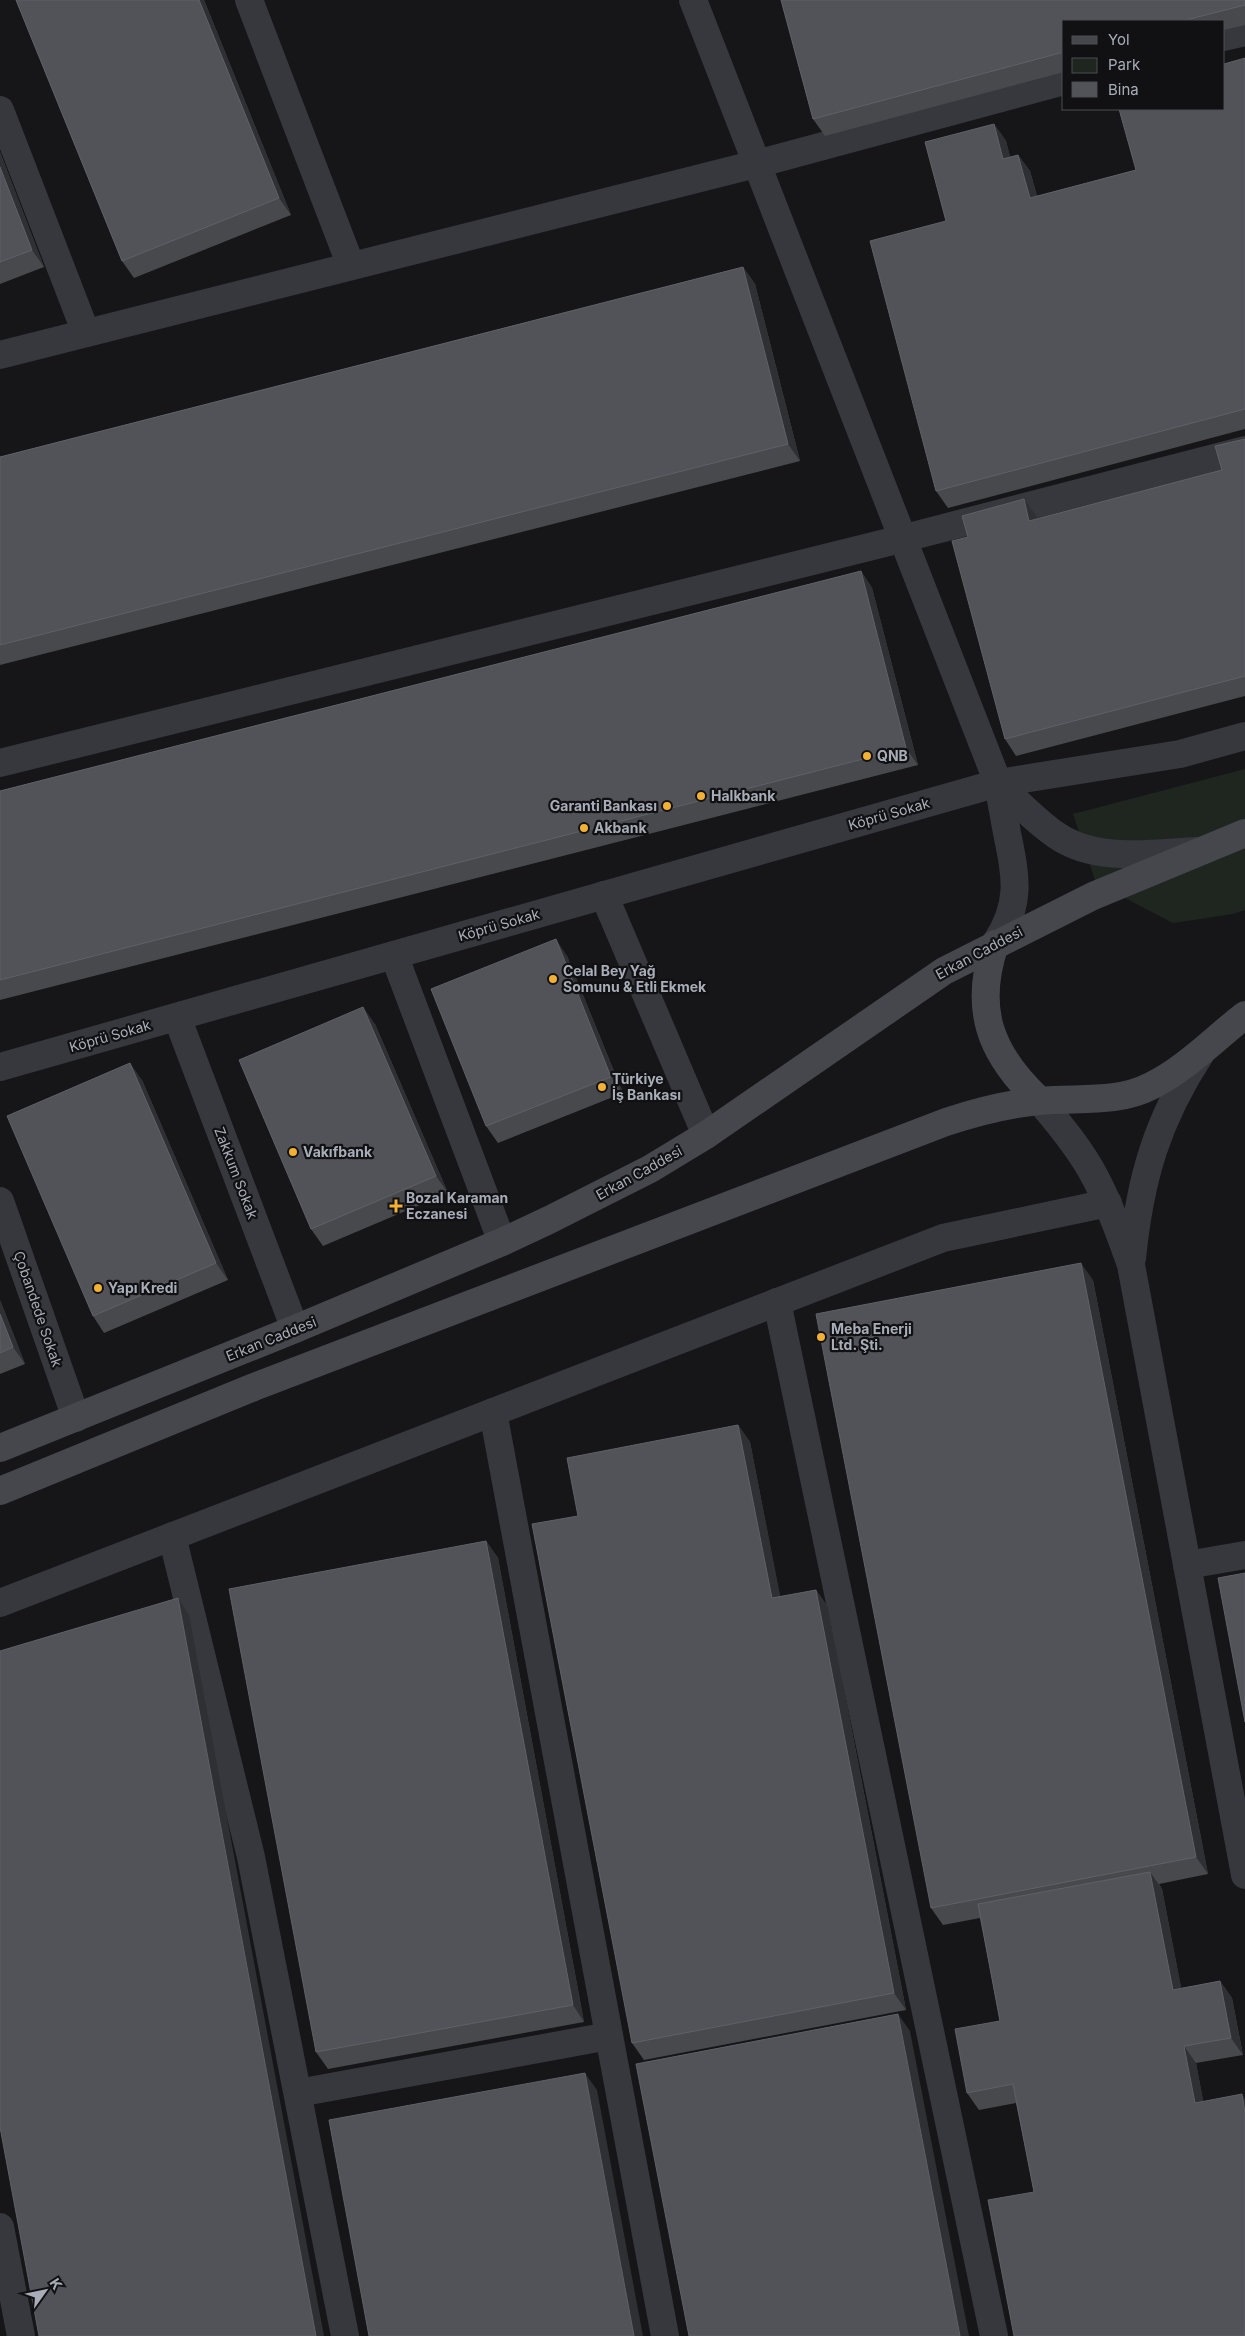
<svg xmlns="http://www.w3.org/2000/svg" width="1245" height="2336" viewBox="0 0 1245 2336" font-family="Inter,sans-serif">
	<style>
		.green { fill: #1e261f }
		.lines { fill: none; stroke-linecap: round; stroke-linejoin: round }
		.street { stroke: #37383d; stroke-width: 28 }
		.secondary { stroke: #45474d; stroke-width: 28 }
		.wall { fill: #47494d }
		.shaded-wall { fill: #2f3033 }
		.building { fill: #525359; stroke: #5f6168 }
		.poi-dot { fill: #f2b134; stroke: #111113; stroke-width: 2 }
		.labels { text-anchor: middle; stroke-width: 4.5; stroke-linejoin: round; paint-order: stroke }
		.poi-label { font-size: 14px; font-weight: bold; fill: #a8adb8; stroke: #111113; text-anchor: start }
		.street-label { font-size: 14px; fill: #a8adb8; stroke: #111113 }
	</style>
	<rect width="100%" height="100%" fill="#161618"/>
	<path class="green" d="M 1245,769 L 1245,910 L 1233,914 L 1173,923 L 1096,883 L 1073,814 Z"/>
	<g class="lines">
		<g class="street">
			<path d="M 249,0 L 351,266"/>
			<path d="M 693,0 L 998,783 C 1001,800 1004,816 1007,833 C 1016,877 1022,904 995,944"/>
			<path d="M 1224,37 L 1245,32"/>
			<path d="M 0,110 L 86,333"/>
			<path d="M 0,355 L 756,164 L 1064,81"/>
			<path d="M 0,763 L 901,539 L 1245,450"/>
			<path d="M 998,783 C 1016,801 1035,820 1056,835 C 1096,863 1152,853 1198,851"/>
			<path d="M 604,895 L 706,1135"/>
			<path d="M 394,955 L 502,1242"/>
			<path d="M 177,1017 L 295,1329"/>
			<path d="M 0,1067 L 998,783 L 1180,754 L 1245,736"/>
			<path d="M 1039,1100 C 1060,1125 1081,1150 1096,1179 C 1110,1206 1121,1236 1131,1265 L 1245,1875"/>
			<path d="M 0,1201 L 76,1418"/>
			<path d="M 1132,1258 C 1140,1179 1157,1120 1201,1053"/>
			<path d="M 777,1302 L 994,2336"/>
			<path d="M 493,1412 L 665,2336"/>
			<path d="M 172,1536 L 251,1857 L 345,2336"/>
			<path d="M 1187,1565 L 1245,1555"/>
			<path d="M 0,1603 L 943,1238 L 1108,1203"/>
			<path d="M 298,2093 L 609,2036"/>
			<path d="M 0,2227 L 21,2336"/>
		</g>
		<g class="secondary">
			<path d="M 995,944 C 973,1009 990,1054 1039,1100"/>
			<path d="M 0,1448 L 295,1329 L 502,1242 L 549,1220 L 650,1169 L 706,1135 L 944,971 L 1093,896 L 1245,833"/>
			<path d="M 0,1491 L 254,1387 L 946,1122 C 976,1112 1007,1104 1039,1101 C 1077,1097 1116,1104 1151,1086 C 1187,1068 1214,1039 1245,1015"/>
		</g>
	</g>
	<g class="wall">
		<path d="M 16,0 L 204,0 L 291,215 L 134,278 L 122,261 Z"/>
		<path d="M 781,0 L 1245,0 L 1245,25 L 1224,30 L 1224,21 L 1064,21 L 1064,72 L 825,136 L 813,119 Z"/>
		<path d="M 1245,58 L 1245,429 L 948,508 L 936,491 L 946,221 L 994,124 L 1006,141 L 1010,157 L 1018,155 L 1030,171 L 1037,196 L 1136,170 Z"/>
		<path d="M 0,152 L 44,267 L 0,284 Z"/>
		<path d="M 743,267 L 755,284 L 800,461 L 0,665 L 0,457 Z"/>
		<path d="M 1245,439 L 1245,696 L 1016,756 L 1005,739 L 968,537 L 1036,516 L 1036,519 L 1222,470 Z"/>
		<path d="M 861,571 L 872,588 L 918,765 L 0,1000 L 0,791 Z"/>
		<path d="M 567,956 L 623,1093 L 498,1143 L 486,1126 Z"/>
		<path d="M 375,1024 L 448,1193 L 323,1246 L 311,1229 Z"/>
		<path d="M 142,1080 L 228,1280 L 104,1333 L 93,1316 Z"/>
		<path d="M 1093,1280 L 1208,1874 L 1159,1884 L 1162,1889 L 1181,1988 L 1220,1981 L 1232,1998 L 1243,2055 L 1196,2063 L 1203,2101 L 1034,2192 L 1016,2103 L 979,2110 L 967,2093 L 1000,2021 L 980,1918 L 943,1925 L 931,1908 Z"/>
		<path d="M 0,1300 L 25,1364 L 0,1374 Z"/>
		<path d="M 738,1425 L 750,1442 L 780,1597 L 816,1590 L 828,1607 L 906,2010 L 644,2060 L 632,2043 L 578,1516 Z"/>
		<path d="M 486,1541 L 498,1558 L 584,2022 L 328,2069 L 316,2052 Z"/>
	</g>
	<g class="shaded-wall">
		<path d="M 199,0 L 204,0 L 291,215 L 279,198 Z"/>
		<path d="M 994,124 L 1006,141 L 1015,176 L 1003,159 Z"/>
		<path d="M 0,152 L 44,267 L 32,250 L 0,167 Z"/>
		<path d="M 1018,155 L 1030,171 L 1042,215 L 1030,198 Z"/>
		<path d="M 743,267 L 755,284 L 800,461 L 788,444 Z"/>
		<path d="M 1024,499 L 1036,516 L 1041,538 L 1029,521 Z"/>
		<path d="M 861,571 L 872,588 L 918,765 L 906,748 Z"/>
		<path d="M 556,939 L 567,956 L 623,1093 L 611,1077 Z"/>
		<path d="M 363,1007 L 375,1024 L 448,1193 L 436,1176 Z"/>
		<path d="M 130,1063 L 142,1080 L 228,1280 L 216,1263 Z"/>
		<path d="M 1081,1263 L 1093,1280 L 1208,1874 L 1196,1857 Z"/>
		<path d="M 0,1300 L 25,1364 L 13,1347 L 0,1314 Z"/>
		<path d="M 738,1425 L 750,1442 L 784,1615 L 772,1598 Z"/>
		<path d="M 486,1541 L 498,1558 L 584,2022 L 573,2005 Z"/>
		<path d="M 816,1590 L 828,1607 L 906,2010 L 894,1993 Z"/>
		<path d="M 178,1598 L 189,1615 L 324,2336 L 316,2336 Z"/>
		<path d="M 1150,1872 L 1162,1889 L 1185,2007 L 1173,1990 Z"/>
		<path d="M 1220,1981 L 1232,1998 L 1243,2055 L 1231,2038 Z"/>
		<path d="M 898,2014 L 910,2031 L 969,2336 L 960,2336 Z"/>
		<path d="M 1184,2046 L 1196,2063 L 1207,2120 L 1195,2103 Z"/>
		<path d="M 585,2073 L 597,2090 L 643,2336 L 634,2336 Z"/>
		<path d="M 1242,2094 L 1245,2099 L 1245,2112 Z"/>
	</g>
	<g class="building">
		<path d="M 16,0 L 199,0 L 279,198 L 122,261 Z"/>
		<path d="M 781,0 L 1245,0 L 1245,5 L 1182,21 L 1064,21 L 1064,52 L 813,119 Z"/>
		<path d="M 1245,58 L 1245,409 L 936,491 L 870,241 L 946,221 L 925,142 L 994,124 L 1003,159 L 1018,155 L 1030,198 L 1136,170 L 1119,109 L 1224,109 L 1224,64 Z"/>
		<path d="M 0,167 L 32,250 L 0,262 Z"/>
		<path d="M 743,267 L 788,444 L 0,645 L 0,457 Z"/>
		<path d="M 1245,439 L 1245,676 L 1005,739 L 952,541 L 968,537 L 962,516 L 1024,499 L 1029,521 L 1222,470 L 1215,446 Z"/>
		<path d="M 861,571 L 906,748 L 0,980 L 0,791 Z"/>
		<path d="M 556,939 L 611,1077 L 486,1126 L 431,989 Z"/>
		<path d="M 363,1007 L 436,1176 L 311,1229 L 239,1060 Z"/>
		<path d="M 130,1063 L 216,1263 L 93,1316 L 7,1116 Z"/>
		<path d="M 1081,1263 L 1196,1857 L 931,1908 L 816,1314 Z"/>
		<path d="M 0,1314 L 13,1347 L 0,1353 Z"/>
		<path d="M 738,1425 L 772,1598 L 816,1590 L 894,1993 L 632,2043 L 532,1524 L 578,1516 L 567,1458 Z"/>
		<path d="M 486,1541 L 573,2005 L 316,2052 L 229,1589 Z"/>
		<path d="M 1245,1573 L 1245,1722 L 1218,1578 Z"/>
		<path d="M 178,1598 L 316,2336 L 39,2336 L 0,2127 L 0,1651 Z"/>
		<path d="M 1150,1872 L 1173,1990 L 1220,1981 L 1231,2038 L 1184,2046 L 1195,2103 L 1242,2094 L 1245,2112 L 1245,2336 L 1014,2336 L 988,2200 L 1034,2192 L 1013,2084 L 967,2093 L 955,2029 L 1000,2021 L 978,1904 Z"/>
		<path d="M 898,2014 L 960,2336 L 689,2336 L 636,2064 Z"/>
		<path d="M 585,2073 L 634,2336 L 369,2336 L 329,2120 Z"/>
	</g>
	<g class="poi-dot">
		<circle cx="867" cy="756" r="5"/>
		<circle cx="701" cy="796" r="5"/>
		<circle cx="667" cy="806" r="5"/>
		<circle cx="584" cy="828" r="5"/>
		<circle cx="553" cy="979" r="5"/>
		<circle cx="602" cy="1087" r="5"/>
		<circle cx="293" cy="1152" r="5"/>
		<path d="M393.5 1198.5h5v5h5v5h-5v5h-5v-5h-5v-5h5z"/>
		<circle cx="98" cy="1288" r="5"/>
		<circle cx="821" cy="1337" r="5"/>
	</g>
	<g class="labels">
		<g class="poi-label">
			<text x="877" y="761">QNB</text>
			<text x="711" y="801">Halkbank</text>
			<text x="657" y="811" text-anchor="end">Garanti Bankası</text>
			<text x="594" y="833">Akbank</text>
			<text x="563" y="976">Celal Bey Yağ<tspan x="563" dy="16">Somunu &amp; Etli Ekmek</tspan></text>
			<text x="612" y="1084">Türkiye<tspan x="612" dy="16">İş Bankası</tspan></text>
			<text x="303" y="1157">Vakıfbank</text>
			<text x="406" y="1203">Bozal Karaman<tspan x="406" dy="16">Eczanesi</tspan></text>
			<text x="108" y="1293">Yapı Kredi</text>
			<text x="831" y="1334">Meba Enerji<tspan x="831" dy="16">Ltd. Şti.</tspan></text>
		</g>
		<g class="street-label">
			<text transform="translate(889 814) rotate(-16)" y="5">Köprü Sokak</text>
			<text transform="translate(499 925) rotate(-16)" y="5">Köprü Sokak</text>
			<text transform="translate(979 953) rotate(-28)" y="5">Erkan Caddesi</text>
			<text transform="translate(110 1036) rotate(-16)" y="5">Köprü Sokak</text>
			<text transform="translate(236 1173) rotate(69)" y="5">Zakkum Sokak</text>
			<text transform="translate(639 1173) rotate(-29)" y="5">Erkan Caddesi</text>
			<text transform="translate(38 1309) rotate(71)" y="5">Çobandede Sokak</text>
			<text transform="translate(271 1339) rotate(-22)" y="5">Erkan Caddesi</text>
		</g>
	</g>
	<rect x="1062" y="20" width="162" height="90" fill="#111113" stroke="#4d4f55"/>
	<rect x="1072" y="36" width="25" height="8" fill="#45474d" stroke="#4d4f55"/>
	<text x="1108" y="45" font-size="15" fill="#a8adb8">Yol</text>
	<rect x="1072" y="58" width="25" height="15" fill="#1e261f" stroke="#4d4f55"/>
	<text x="1108" y="70" font-size="15" fill="#a8adb8">Park</text>
	<rect x="1072" y="82" width="25" height="15" fill="#525359" stroke="#4d4f55"/>
	<text x="1108" y="95" font-size="15" fill="#a8adb8">Bina</text>
	<g transform="translate(45 2291) rotate(57)" stroke="#111113" stroke-width="4" paint-order="stroke">
	<path d="M0-4L9 19L0 12L-9 19Z" fill="#a8adb8"/>
	<text y="-8" font-size="14" font-weight="bold" text-anchor="middle" fill="#a8adb8">K</text>
	</g>
</svg>
